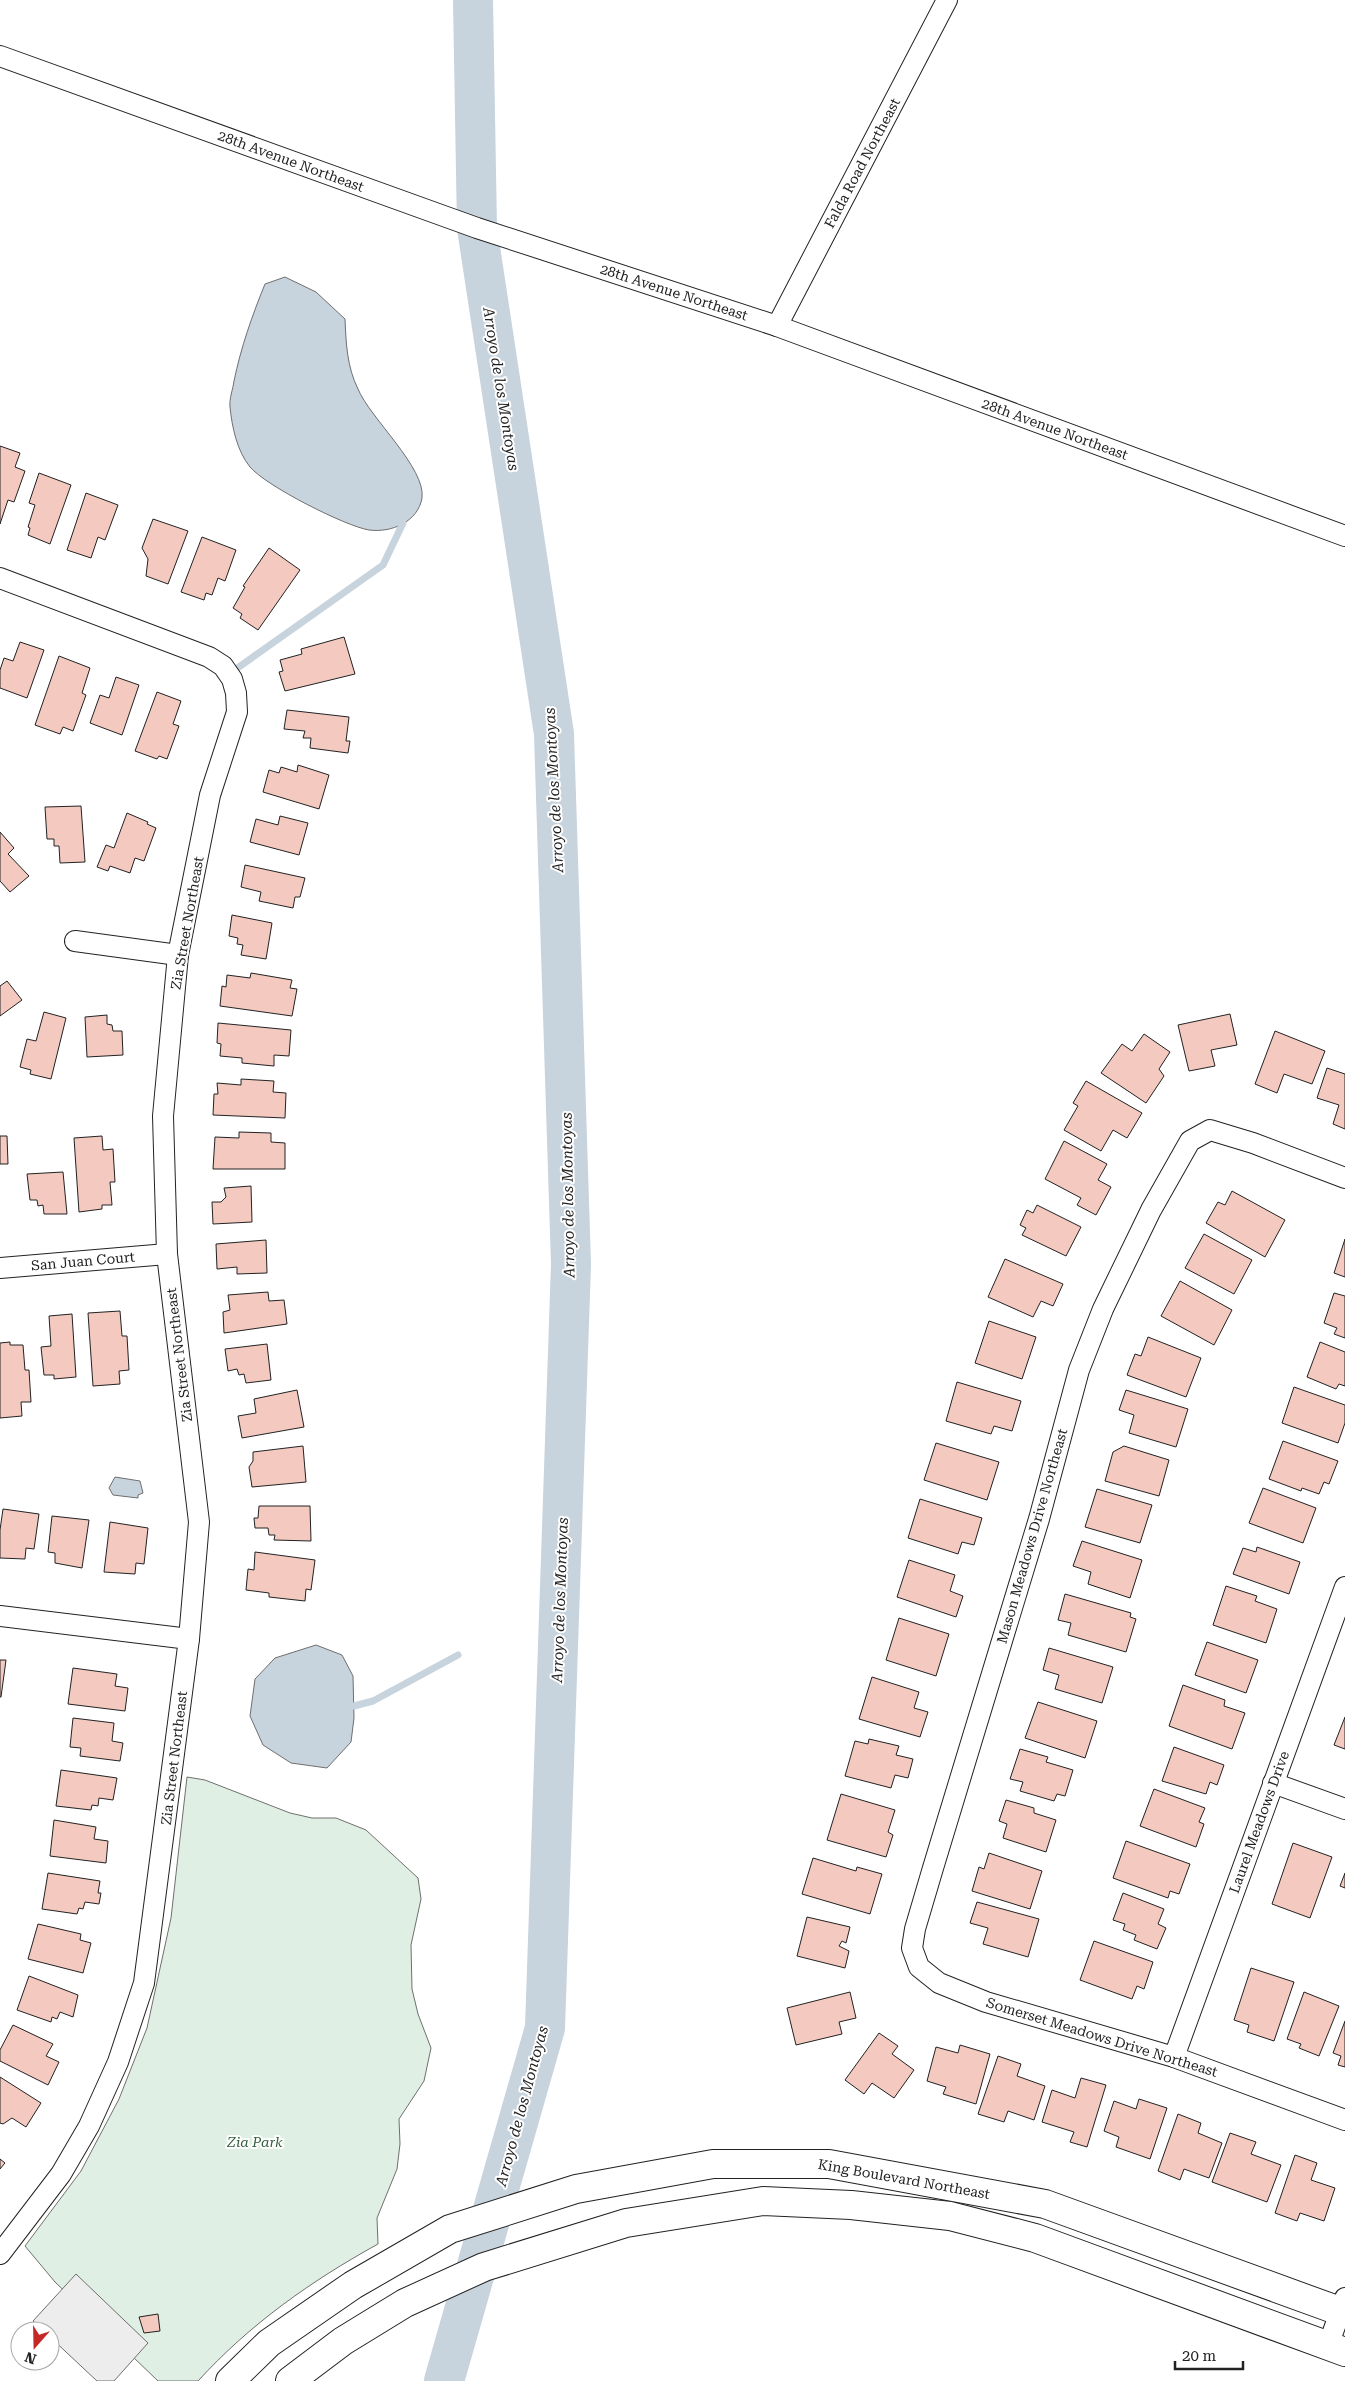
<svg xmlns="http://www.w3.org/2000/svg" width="1345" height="2381" viewBox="0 0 1345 2381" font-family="'Roboto Serif',serif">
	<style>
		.green { fill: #e0efe3; stroke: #6f6f6f }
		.parking { fill: #ededed; stroke: #6f6f6f }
		.water { fill: #c7d3dd; stroke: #6f6f6f }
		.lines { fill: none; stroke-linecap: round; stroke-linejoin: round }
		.stream { stroke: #c7d3dd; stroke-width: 7 }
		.river { stroke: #c7d3dd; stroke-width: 40 }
		.building { fill: #f3c9c0; stroke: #222 }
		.street-casing { stroke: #222; stroke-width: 22 }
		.secondary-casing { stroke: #222; stroke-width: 30 }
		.street { stroke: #fff; stroke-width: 20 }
		.secondary { stroke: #fff; stroke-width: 28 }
		.labels { text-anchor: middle; stroke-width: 4; stroke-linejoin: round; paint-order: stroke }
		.street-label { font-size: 14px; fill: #222; stroke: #fff }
		.park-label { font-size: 14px; font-style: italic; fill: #2f5e38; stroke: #fff }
		.water-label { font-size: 15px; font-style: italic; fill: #222; stroke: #fff }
	</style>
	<rect width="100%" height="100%" fill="#fff"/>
	<path class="green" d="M 187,1777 L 205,1780 L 290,1813 L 312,1818 L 336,1818 L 366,1830 L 418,1878 L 421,1899 L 411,1945 L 412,1989 L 418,2014 L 431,2048 L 424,2081 L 399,2119 L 400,2144 L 397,2169 L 377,2218 L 378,2244 C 311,2281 250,2324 198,2381 L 158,2381 L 55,2282 L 25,2246 L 81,2171 L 119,2099 L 147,2028 L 171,1918 Z"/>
	<path class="parking" d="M 76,2274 L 148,2343 L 114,2381 L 97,2381 L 50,2337 L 50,2331 L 44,2331 L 33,2321 Z"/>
	<g class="water">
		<path d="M 285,277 L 316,292 L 345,319 C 346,343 347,367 358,389 C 370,418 426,468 422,498 C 418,522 391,533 369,530 C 345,526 266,486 250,467 C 237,451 232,427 230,407 C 229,399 233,389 234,381 C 241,347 252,316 265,284 Z"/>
		<path d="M 115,1477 L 140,1481 L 143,1493 L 138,1495 L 138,1498 L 113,1495 L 109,1488 Z"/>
		<path d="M 316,1645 L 342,1655 L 353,1676 L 354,1718 L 351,1742 L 327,1768 L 291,1763 L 263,1745 L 250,1716 L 255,1679 L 275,1658 Z"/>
	</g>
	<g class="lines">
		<g class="stream">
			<path d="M 229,674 L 383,565 L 403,523"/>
			<path d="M 354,1706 L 373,1701 L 458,1655"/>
		</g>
		<path class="river" d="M 444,2381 L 545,2028 L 571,1264 L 554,734 L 477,228 L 473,0"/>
	</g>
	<g class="building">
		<path d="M 0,446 L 20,453 L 15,467 L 25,471 L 14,502 L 8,500 L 0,524 Z"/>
		<path d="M 39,473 L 71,485 L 50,544 L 28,535 L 30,528 L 28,527 L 35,505 L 29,503 Z"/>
		<path d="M 86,493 L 118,505 L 105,540 L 98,537 L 91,558 L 67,550 Z"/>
		<path d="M 153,519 L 188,531 L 168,584 L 146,576 L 148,559 L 142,548 Z"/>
		<path d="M 202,537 L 236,550 L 225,581 L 218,578 L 212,595 L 206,593 L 204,600 L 181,592 Z"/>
		<path d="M 269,548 L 300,570 L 258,630 L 240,618 L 242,614 L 233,608 L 245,587 L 243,586 Z"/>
		<path d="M 344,637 L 355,674 L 285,691 L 279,672 L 283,671 L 280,660 L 302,654 L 301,649 Z"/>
		<path d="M 20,642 L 44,650 L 27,698 L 0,688 L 0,670 L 4,658 L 13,661 Z"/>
		<path d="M 59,656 L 90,668 L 82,693 L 86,695 L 73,731 L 63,727 L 60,734 L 35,725 Z"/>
		<path d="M 116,677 L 139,685 L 122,735 L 90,723 L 100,695 L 109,698 Z"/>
		<path d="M 157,692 L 181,701 L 173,724 L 179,726 L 167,759 L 159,756 L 157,759 L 135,751 Z"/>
		<path d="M 287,710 L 349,717 L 346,741 L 350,741 L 348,753 L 310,748 L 311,738 L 303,738 L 305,731 L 284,729 Z"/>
		<path d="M 298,765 L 329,775 L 319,809 L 263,792 L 269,770 L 279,773 L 281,767 L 297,772 Z"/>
		<path d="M 81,806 L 85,862 L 60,863 L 59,846 L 54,846 L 54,839 L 47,839 L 45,807 Z"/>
		<path d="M 127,813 L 148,822 L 147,824 L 156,828 L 144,861 L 135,858 L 130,873 L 110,866 L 108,871 L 97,867 L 106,845 L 114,848 Z"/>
		<path d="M 280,816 L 308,823 L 299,855 L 250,842 L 256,819 L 278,825 Z"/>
		<path d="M 0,832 L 14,848 L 8,854 L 29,876 L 10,892 L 0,881 Z"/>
		<path d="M 245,865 L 305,878 L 300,897 L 295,897 L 293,908 L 259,901 L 261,892 L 241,887 Z"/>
		<path d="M 232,915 L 272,923 L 266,959 L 241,955 L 243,945 L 237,944 L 238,938 L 229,936 Z"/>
		<path d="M 251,973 L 292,980 L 290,988 L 297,989 L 292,1016 L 220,1006 L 222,986 L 226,987 L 227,975 L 250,978 Z"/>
		<path d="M 7,981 L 22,1000 L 0,1016 L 0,986 Z"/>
		<path d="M 44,1012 L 66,1018 L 51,1079 L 30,1074 L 31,1070 L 20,1067 L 27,1039 L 36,1041 Z"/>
		<path d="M 1230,1014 L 1237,1045 L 1211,1050 L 1215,1066 L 1189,1071 L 1178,1025 Z"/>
		<path d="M 107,1015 L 107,1024 L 112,1025 L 113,1031 L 122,1031 L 123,1055 L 87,1057 L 85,1017 Z"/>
		<path d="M 218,1023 L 291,1030 L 289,1056 L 274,1055 L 274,1066 L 242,1063 L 242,1058 L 220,1056 L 221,1044 L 217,1043 Z"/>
		<path d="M 1275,1031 L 1325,1051 L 1312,1084 L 1284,1074 L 1277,1093 L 1255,1084 Z"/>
		<path d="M 1144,1034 L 1170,1052 L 1159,1069 L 1164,1076 L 1146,1103 L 1101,1073 L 1122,1044 L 1132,1051 Z"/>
		<path d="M 1327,1068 L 1345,1074 L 1345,1129 L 1333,1124 L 1339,1105 L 1317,1098 Z"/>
		<path d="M 241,1079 L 274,1081 L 273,1092 L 286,1093 L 285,1118 L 213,1115 L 214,1094 L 218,1094 L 217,1083 L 241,1085 Z"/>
		<path d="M 1086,1081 L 1142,1113 L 1127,1138 L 1113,1130 L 1101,1151 L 1064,1130 L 1078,1106 L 1073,1103 Z"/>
		<path d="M 239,1132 L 271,1133 L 271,1142 L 285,1143 L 285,1169 L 213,1169 L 215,1137 L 239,1138 Z"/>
		<path d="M 0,1136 L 7,1136 L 8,1164 L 0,1164 Z"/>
		<path d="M 102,1136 L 103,1150 L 113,1149 L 115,1182 L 110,1182 L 112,1205 L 102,1205 L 102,1209 L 79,1212 L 74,1138 Z"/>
		<path d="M 1064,1141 L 1107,1164 L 1098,1180 L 1111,1187 L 1096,1215 L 1077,1205 L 1081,1198 L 1045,1179 Z"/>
		<path d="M 63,1172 L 67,1214 L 44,1214 L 43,1205 L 38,1206 L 37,1200 L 30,1200 L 27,1174 Z"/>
		<path d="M 251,1186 L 252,1222 L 213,1224 L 212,1202 L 221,1202 L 226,1197 L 224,1188 Z"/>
		<path d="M 1232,1191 L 1285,1220 L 1265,1257 L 1206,1223 L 1218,1202 L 1225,1205 Z"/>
		<path d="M 1037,1205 L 1081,1227 L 1066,1256 L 1022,1235 L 1026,1228 L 1020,1225 L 1027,1210 L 1033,1213 Z"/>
		<path d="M 1204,1234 L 1252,1260 L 1234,1294 L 1185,1268 Z"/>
		<path d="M 1345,1239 L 1345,1277 L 1334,1273 Z"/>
		<path d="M 266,1240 L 267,1273 L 237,1274 L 237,1267 L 217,1269 L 216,1244 Z"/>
		<path d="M 1005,1259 L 1063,1284 L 1053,1306 L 1041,1301 L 1033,1317 L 988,1297 Z"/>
		<path d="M 1180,1281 L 1232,1310 L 1214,1345 L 1161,1316 Z"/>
		<path d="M 268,1292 L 269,1301 L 284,1300 L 287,1324 L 224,1333 L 223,1312 L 230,1310 L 228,1295 Z"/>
		<path d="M 1334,1293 L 1345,1296 L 1345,1338 L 1334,1334 L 1337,1328 L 1324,1323 Z"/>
		<path d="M 120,1311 L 122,1336 L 127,1336 L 129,1370 L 119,1371 L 120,1384 L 93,1386 L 88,1313 Z"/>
		<path d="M 72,1314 L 76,1377 L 54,1379 L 54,1375 L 44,1375 L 41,1347 L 51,1346 L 49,1316 Z"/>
		<path d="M 989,1321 L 1036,1337 L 1022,1379 L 975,1363 Z"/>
		<path d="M 1148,1337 L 1201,1358 L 1186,1397 L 1127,1375 L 1135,1354 L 1141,1356 Z"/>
		<path d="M 10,1342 L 10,1345 L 23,1345 L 25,1370 L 29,1370 L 31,1402 L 21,1402 L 22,1416 L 0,1418 L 0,1343 Z"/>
		<path d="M 1320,1342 L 1345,1352 L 1345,1386 L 1339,1384 L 1336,1389 L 1307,1377 Z"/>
		<path d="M 267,1344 L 271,1380 L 246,1383 L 244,1374 L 239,1375 L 237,1369 L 228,1371 L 225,1349 Z"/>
		<path d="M 957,1382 L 1021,1401 L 1012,1431 L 994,1426 L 991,1434 L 946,1421 Z"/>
		<path d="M 1294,1387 L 1345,1405 L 1345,1423 L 1338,1443 L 1282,1423 Z"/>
		<path d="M 297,1390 L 304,1427 L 242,1438 L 238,1416 L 256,1413 L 254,1399 Z"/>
		<path d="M 1126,1390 L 1188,1409 L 1176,1447 L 1129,1433 L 1134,1415 L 1119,1410 Z"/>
		<path d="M 1283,1441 L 1338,1461 L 1329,1484 L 1324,1482 L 1319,1494 L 1302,1488 L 1301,1491 L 1269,1479 Z"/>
		<path d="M 936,1443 L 999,1462 L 987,1500 L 924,1480 Z"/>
		<path d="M 303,1446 L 306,1482 L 252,1487 L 249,1467 L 253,1461 L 253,1452 Z"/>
		<path d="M 1124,1446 L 1169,1460 L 1159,1496 L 1105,1481 L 1113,1452 Z"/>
		<path d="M 1263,1488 L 1316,1508 L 1303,1543 L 1249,1523 Z"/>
		<path d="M 1097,1489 L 1152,1505 L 1140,1543 L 1085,1527 Z"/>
		<path d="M 920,1499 L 982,1518 L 974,1545 L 962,1542 L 958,1554 L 908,1538 Z"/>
		<path d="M 259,1506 L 310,1506 L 311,1541 L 274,1540 L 275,1535 L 269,1535 L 268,1528 L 255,1528 L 254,1518 L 258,1518 Z"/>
		<path d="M 3,1509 L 39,1514 L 34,1549 L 26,1548 L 25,1559 L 0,1558 L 0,1530 Z"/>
		<path d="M 52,1516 L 89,1520 L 82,1568 L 55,1563 L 55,1553 L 48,1552 Z"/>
		<path d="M 110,1522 L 148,1528 L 144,1564 L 136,1563 L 135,1574 L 104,1572 Z"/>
		<path d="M 1082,1541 L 1142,1560 L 1130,1598 L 1088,1584 L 1091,1572 L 1073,1566 Z"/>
		<path d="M 1257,1547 L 1300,1562 L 1289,1594 L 1233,1574 L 1243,1548 L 1256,1552 Z"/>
		<path d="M 255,1552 L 315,1560 L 311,1590 L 306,1589 L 305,1601 L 269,1597 L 269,1593 L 246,1590 L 248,1569 L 254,1570 Z"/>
		<path d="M 909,1560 L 955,1575 L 950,1591 L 963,1596 L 956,1617 L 897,1597 Z"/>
		<path d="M 1226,1586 L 1257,1596 L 1255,1601 L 1277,1609 L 1266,1643 L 1213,1625 Z"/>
		<path d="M 1065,1594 L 1131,1613 L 1130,1617 L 1136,1619 L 1126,1652 L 1068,1635 L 1071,1623 L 1058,1620 Z"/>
		<path d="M 899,1618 L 949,1634 L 936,1676 L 886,1660 Z"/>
		<path d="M 1207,1642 L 1258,1660 L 1246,1693 L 1195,1675 Z"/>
		<path d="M 1049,1648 L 1113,1667 L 1102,1703 L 1055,1689 L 1059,1675 L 1043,1670 Z"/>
		<path d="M 0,1660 L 6,1660 L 1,1697 L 0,1697 Z"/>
		<path d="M 73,1668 L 117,1674 L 115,1686 L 128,1688 L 125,1711 L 68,1704 Z"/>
		<path d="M 872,1677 L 919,1692 L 914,1708 L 928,1712 L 920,1737 L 859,1719 Z"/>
		<path d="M 1183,1685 L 1225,1700 L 1224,1706 L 1245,1713 L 1232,1749 L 1169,1726 Z"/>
		<path d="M 1038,1702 L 1097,1721 L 1085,1758 L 1025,1738 Z"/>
		<path d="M 1345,1717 L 1345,1749 L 1334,1745 Z"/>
		<path d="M 73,1718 L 114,1723 L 112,1741 L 123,1743 L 120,1761 L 80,1756 L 81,1748 L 70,1747 Z"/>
		<path d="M 869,1739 L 899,1746 L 896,1755 L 913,1759 L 908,1778 L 895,1775 L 891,1788 L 845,1776 L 855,1741 L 868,1744 Z"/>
		<path d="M 1174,1747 L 1224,1765 L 1217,1785 L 1210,1782 L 1206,1794 L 1162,1781 Z"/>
		<path d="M 1020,1749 L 1048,1757 L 1046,1762 L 1073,1770 L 1065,1796 L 1057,1794 L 1054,1801 L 1020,1791 L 1023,1782 L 1010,1779 Z"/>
		<path d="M 61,1770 L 117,1778 L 113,1800 L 99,1798 L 98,1806 L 92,1805 L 91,1810 L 56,1806 Z"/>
		<path d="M 1154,1789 L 1205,1808 L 1199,1822 L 1204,1824 L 1196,1847 L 1140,1826 Z"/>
		<path d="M 841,1794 L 895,1810 L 888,1832 L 893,1835 L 886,1857 L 827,1840 Z"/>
		<path d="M 1006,1800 L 1034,1808 L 1034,1813 L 1056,1820 L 1046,1852 L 1003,1838 L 1007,1824 L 999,1821 Z"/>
		<path d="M 54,1820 L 96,1827 L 94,1839 L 108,1841 L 106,1863 L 50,1856 Z"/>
		<path d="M 1126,1841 L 1190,1864 L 1179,1894 L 1170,1891 L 1168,1898 L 1113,1878 Z"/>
		<path d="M 1293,1843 L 1332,1857 L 1310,1918 L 1272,1904 Z"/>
		<path d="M 989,1853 L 1042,1871 L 1030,1909 L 972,1891 L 979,1867 L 984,1869 Z"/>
		<path d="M 813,1858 L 856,1871 L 857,1867 L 882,1874 L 870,1914 L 802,1894 Z"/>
		<path d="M 48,1873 L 100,1881 L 98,1893 L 101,1893 L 99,1904 L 85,1902 L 83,1909 L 79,1908 L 77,1914 L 42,1909 Z"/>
		<path d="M 1345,1873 L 1345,1888 L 1340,1886 Z"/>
		<path d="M 1123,1893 L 1164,1909 L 1158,1924 L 1166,1928 L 1157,1949 L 1134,1940 L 1136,1935 L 1123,1930 L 1125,1924 L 1113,1920 Z"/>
		<path d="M 977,1902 L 1039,1919 L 1028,1957 L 983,1944 L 988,1928 L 970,1923 Z"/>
		<path d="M 807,1917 L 850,1927 L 846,1943 L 842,1941 L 839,1946 L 849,1951 L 845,1968 L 797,1956 Z"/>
		<path d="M 38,1924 L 81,1934 L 80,1940 L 91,1943 L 83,1973 L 28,1959 Z"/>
		<path d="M 1094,1941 L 1153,1962 L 1144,1989 L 1137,1986 L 1132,1999 L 1080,1980 Z"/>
		<path d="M 1251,1968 L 1294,1982 L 1274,2041 L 1247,2032 L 1249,2025 L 1234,2020 Z"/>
		<path d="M 29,1976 L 78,1995 L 73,2017 L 60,2012 L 57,2019 L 52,2017 L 51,2022 L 17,2010 Z"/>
		<path d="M 850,1992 L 856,2018 L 839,2022 L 842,2034 L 796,2045 L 787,2008 Z"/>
		<path d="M 1304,1992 L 1339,2006 L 1319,2056 L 1299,2048 L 1301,2044 L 1287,2039 Z"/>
		<path d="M 1345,2021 L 1345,2067 L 1338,2065 L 1341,2056 L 1333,2053 Z"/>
		<path d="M 13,2025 L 53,2044 L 46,2056 L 59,2062 L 48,2085 L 0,2061 L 0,2050 Z"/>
		<path d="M 879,2033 L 898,2046 L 892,2054 L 914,2070 L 894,2098 L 872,2083 L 864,2094 L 845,2080 Z"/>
		<path d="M 960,2045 L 990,2054 L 976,2104 L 943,2094 L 946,2087 L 927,2081 L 936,2047 L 958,2053 Z"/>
		<path d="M 998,2056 L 1021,2064 L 1017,2076 L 1045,2086 L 1034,2120 L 1008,2111 L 1004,2122 L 978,2114 Z"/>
		<path d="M 0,2077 L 41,2103 L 26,2127 L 12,2118 L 3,2124 L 0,2123 Z"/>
		<path d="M 1081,2078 L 1106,2085 L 1087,2147 L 1070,2142 L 1074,2132 L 1042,2122 L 1052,2090 L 1075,2098 Z"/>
		<path d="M 1139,2099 L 1167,2108 L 1150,2159 L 1116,2147 L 1119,2137 L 1104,2131 L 1114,2101 L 1136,2109 Z"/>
		<path d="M 1178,2114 L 1201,2123 L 1198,2133 L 1222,2143 L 1209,2178 L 1184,2169 L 1180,2180 L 1158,2171 Z"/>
		<path d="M 1230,2133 L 1256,2142 L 1251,2154 L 1281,2165 L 1267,2202 L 1212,2182 Z"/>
		<path d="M 1295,2155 L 1317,2163 L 1311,2180 L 1335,2188 L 1324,2221 L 1300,2213 L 1297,2221 L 1275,2213 Z"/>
		<path d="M 0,2159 L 5,2163 L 0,2169 Z"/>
		<path d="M 158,2314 L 160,2331 L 144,2333 L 139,2317 Z"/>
	</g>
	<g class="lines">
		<g class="street-casing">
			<g id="street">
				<path d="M 0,56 L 477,228 L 777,326 L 1345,536"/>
				<path d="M 777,326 L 947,0"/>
				<path d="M 0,578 L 209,657 L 223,666 L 232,679 L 236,693 L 237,712 L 210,795 L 178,955 L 163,1116 L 167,1254 L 199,1522 L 189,1639 L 144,1983 L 118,2062 L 89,2126 L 61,2174 L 0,2254"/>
				<path d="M 75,941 L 178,955"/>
				<path d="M 1345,1178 L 1253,1143 L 1210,1130 L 1190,1141 L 1151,1210 L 1103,1309 L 1079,1370 L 1039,1519 L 933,1868 L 915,1929 L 912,1948 L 919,1967 L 939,1983 L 986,2002 L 1174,2057 L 1345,2120"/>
				<path d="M 0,1268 L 167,1254"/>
				<path d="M 0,1616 L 189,1639"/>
				<path d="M 1273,1783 L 1345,1809"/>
				<path d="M 1174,2057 L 1345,1587"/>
				<path d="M 1328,2346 L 1345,2298"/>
			</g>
		</g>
		<g class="secondary-casing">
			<g id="secondary">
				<path d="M 230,2381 L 269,2343 L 353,2285 L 450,2229 L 576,2189 L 713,2164 L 829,2164 L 1045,2204 L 1345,2313"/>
				<path d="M 290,2381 L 343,2341 L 405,2303 L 484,2267 L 626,2223 L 763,2201 L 851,2205 L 950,2216 L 1035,2238 L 1345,2352"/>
			</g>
		</g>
		<use href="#street" class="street"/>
		<use href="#secondary" class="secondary"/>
	</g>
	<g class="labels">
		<g class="street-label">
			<text transform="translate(291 161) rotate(20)" y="5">28th Avenue Northeast</text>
			<text transform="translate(862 163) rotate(-62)" y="5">Falda Road Northeast</text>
			<text transform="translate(674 292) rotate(18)" y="5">28th Avenue Northeast</text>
			<text transform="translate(1055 429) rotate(20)" y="5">28th Avenue Northeast</text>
			<text transform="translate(187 923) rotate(-80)" y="5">Zia Street Northeast</text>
			<text transform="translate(83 1261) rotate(-5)" y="5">San Juan Court</text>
			<text transform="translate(179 1355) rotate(-97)" y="5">Zia Street Northeast</text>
			<text transform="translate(1032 1536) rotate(-74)" y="5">Mason Meadows Drive Northeast</text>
			<text transform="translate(174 1758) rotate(-83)" y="5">Zia Street Northeast</text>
			<text transform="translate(1259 1822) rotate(-70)" y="5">Laurel Meadows Drive</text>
			<text transform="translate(1102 2037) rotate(17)" y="5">Somerset Meadows Drive Northeast</text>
			<text transform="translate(904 2179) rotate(10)" y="5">King Boulevard Northeast</text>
		</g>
		<g class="park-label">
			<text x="255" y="2147">Zia Park</text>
		</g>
		<g class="water-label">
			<text transform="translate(501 389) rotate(81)" y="5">Arroyo de los Montoyas</text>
			<text transform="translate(554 790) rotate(-93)" y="5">Arroyo de los Montoyas</text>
			<text transform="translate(568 1195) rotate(-91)" y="5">Arroyo de los Montoyas</text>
			<text transform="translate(560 1600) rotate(-88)" y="5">Arroyo de los Montoyas</text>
			<text transform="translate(522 2106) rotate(-75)" y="5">Arroyo de los Montoyas</text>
		</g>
	</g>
	<g transform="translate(35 2346) rotate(200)"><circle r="24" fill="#ffffff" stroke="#a7a7a7"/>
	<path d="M0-4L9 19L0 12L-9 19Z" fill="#c62828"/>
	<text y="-8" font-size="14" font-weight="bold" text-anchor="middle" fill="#222222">N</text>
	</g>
	<path d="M1175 2361v8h68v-8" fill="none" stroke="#222222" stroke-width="2.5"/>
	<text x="1182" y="2361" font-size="15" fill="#222222" stroke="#ffffff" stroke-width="4" paint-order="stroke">20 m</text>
</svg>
